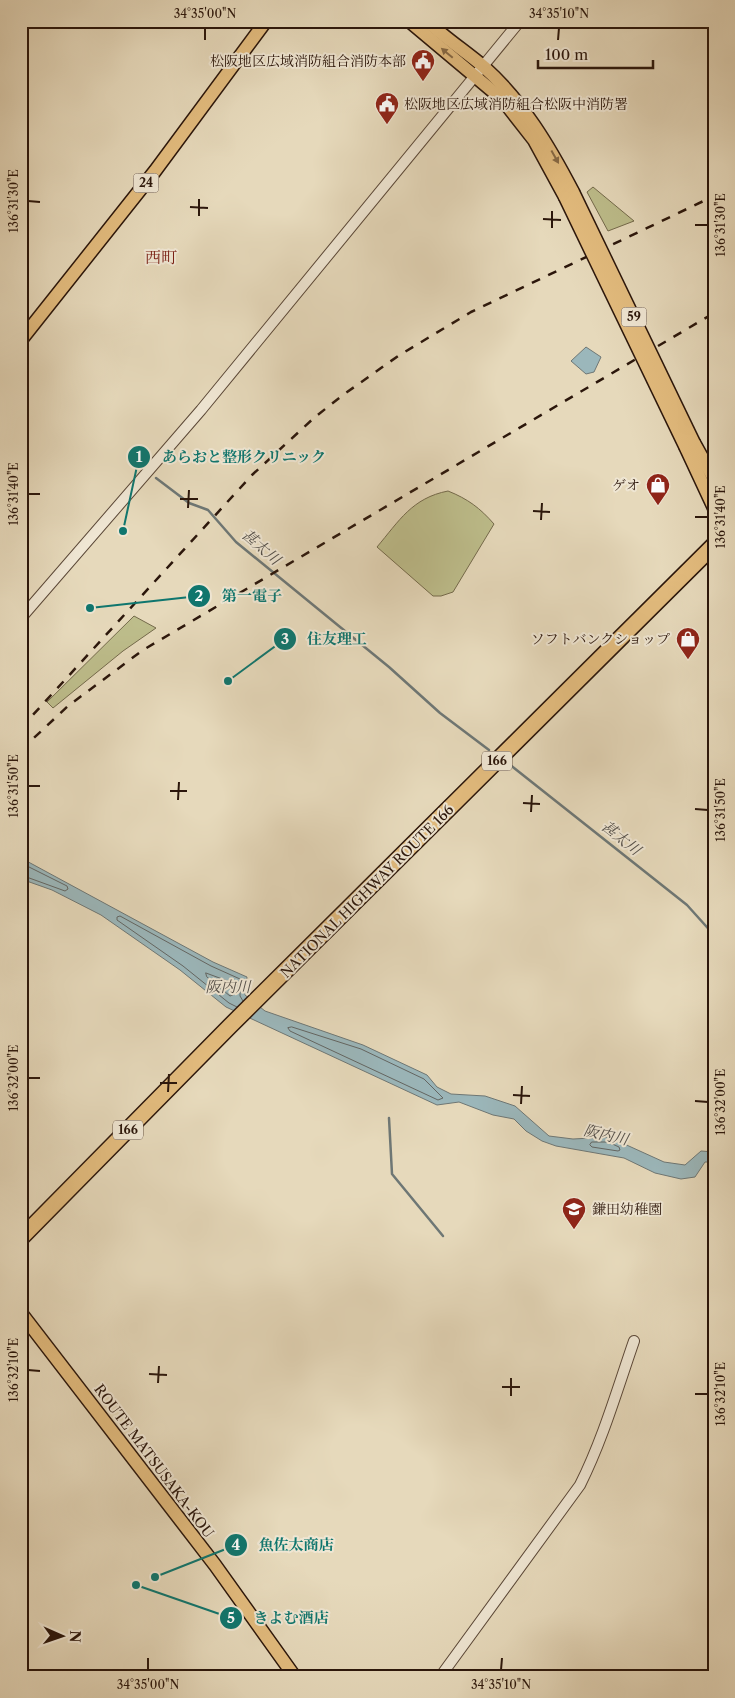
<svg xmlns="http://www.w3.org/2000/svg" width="735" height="1698" viewBox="0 0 735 1698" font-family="'Libre Caslon Text','Noto Serif JP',serif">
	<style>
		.green { fill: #bdbd8b; stroke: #746a4b }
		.water { fill: #9bb7bb; stroke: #6e7775 }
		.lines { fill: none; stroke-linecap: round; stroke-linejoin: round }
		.shore { stroke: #636663; stroke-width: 1 }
		.stream { stroke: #6e7775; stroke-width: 2.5 }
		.minor-casing { stroke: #5a4737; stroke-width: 12 }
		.major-casing { stroke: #2b160b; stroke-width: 15 }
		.highway-casing { stroke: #2b160b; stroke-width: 18 }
		.minor { stroke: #efe6d3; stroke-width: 10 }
		.major { stroke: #e3bc7e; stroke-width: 12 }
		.highway { stroke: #e3bc7e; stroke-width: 15 }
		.rail { stroke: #2b160b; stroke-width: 2.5; stroke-dasharray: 9 9; stroke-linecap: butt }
		.major-bridge-casing { stroke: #2b160b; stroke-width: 15; stroke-linecap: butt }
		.major-bridge { stroke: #e3bc7e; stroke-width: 12 }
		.oneway { fill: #876944 }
		.ticks { fill: none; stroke: #2b160b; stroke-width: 2 }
		.labels { text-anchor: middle; stroke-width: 4; stroke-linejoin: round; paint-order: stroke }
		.shield { fill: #efe6d3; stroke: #665447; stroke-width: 1 }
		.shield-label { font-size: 12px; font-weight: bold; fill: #2b160b }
		.poi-label { font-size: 14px; fill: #2b160b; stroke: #efe6d3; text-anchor: end }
		.street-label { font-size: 14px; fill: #2b160b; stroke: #efe6d3 }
		.water-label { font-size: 15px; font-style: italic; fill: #524e49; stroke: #efe6d3 }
		.quarter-label { font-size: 16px; fill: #7a1f14; stroke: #efe6d3 }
		.leader { fill: none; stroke: #0f766e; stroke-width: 2 }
		.callout-dot { fill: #0f766e; stroke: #efe6d3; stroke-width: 2 }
		.mark-label { font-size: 15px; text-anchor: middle; font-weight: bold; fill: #fff }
		.callout-label { font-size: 15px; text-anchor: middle; font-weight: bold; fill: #0f766e; stroke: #efe6d3; stroke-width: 4; stroke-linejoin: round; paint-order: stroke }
		.neatline { fill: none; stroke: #2b160b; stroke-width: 2 }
		.ticks-label { font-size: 12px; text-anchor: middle; fill: #2b160b }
	</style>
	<rect width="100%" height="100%" fill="#e6d9bb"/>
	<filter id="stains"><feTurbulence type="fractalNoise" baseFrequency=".004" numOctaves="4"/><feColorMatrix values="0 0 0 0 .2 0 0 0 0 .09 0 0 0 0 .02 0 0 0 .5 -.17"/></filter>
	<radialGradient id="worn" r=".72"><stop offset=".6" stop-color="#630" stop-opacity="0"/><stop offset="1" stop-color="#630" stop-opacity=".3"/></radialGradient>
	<g class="green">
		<path d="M 593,187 L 634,221 L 608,231 L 587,192 Z"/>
		<path d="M 448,491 C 468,499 480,508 494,524 L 453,592 L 441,596 L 433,596 L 377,547 C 399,521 412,498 448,491 Z"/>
		<path d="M 134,616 L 156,628 L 123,651 L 53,708 L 47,702 Z"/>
	</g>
	<g class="water">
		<path d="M 586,347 L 601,357 L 594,372 L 586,374 L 571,361 Z"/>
		<path d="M 21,858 L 213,962 L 247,977 L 245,995 L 265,1011 L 363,1045 L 427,1075 L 437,1087 L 451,1094 L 485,1096 L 515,1106 L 549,1136 L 573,1139 L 609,1137 L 664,1162 L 685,1165 L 701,1151 L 714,1152 L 714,1162 L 705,1162 L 695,1177 L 681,1179 L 655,1173 L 624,1158 L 556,1146 L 542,1141 L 526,1131 L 514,1119 L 493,1115 L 459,1102 L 437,1105 L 226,1007 L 180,970 L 101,915 L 52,890 L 21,879 Z"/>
	</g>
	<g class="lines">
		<g class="shore">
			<path d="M 21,863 L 67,886 L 68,889 L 65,891 L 21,875"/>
			<path d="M 206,973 L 233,983 L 233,995 L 230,996 L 207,977 Z"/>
			<path d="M 237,1007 L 229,1003 L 183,966 L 117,920 L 117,917 L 120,916 L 211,966 L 240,979 L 240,996 L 243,1001"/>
			<path d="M 292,1027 L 361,1049 L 424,1079 L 443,1098 L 438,1100 L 290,1031 L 288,1028 Z"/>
			<path d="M 592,1142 L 608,1142 L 619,1147 L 620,1150 L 618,1151 L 592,1147 L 590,1145 Z"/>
		</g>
		<g class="stream">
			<path d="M 156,478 L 189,503 L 208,510 L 236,542 L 389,667 L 440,713 L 489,750"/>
			<path d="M 509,764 L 687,905 L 714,935"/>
			<path d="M 389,1118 L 392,1174 L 443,1236"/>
		</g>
		<g class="minor-casing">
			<g id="minor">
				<path d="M 21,618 L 201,410 L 520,21"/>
				<path d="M 440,1677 L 580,1485 C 603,1439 617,1390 634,1341"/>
			</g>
		</g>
		<g class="major-casing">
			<g id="major">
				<path d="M 409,21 L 502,99 L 534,140 L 565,197"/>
				<path d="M 427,21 C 445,38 465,51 484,67 C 523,102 549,146 573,192"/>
				<path d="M 21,340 L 155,171 L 266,21"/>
				<path d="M 694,443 L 714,479"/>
				<path d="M 686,448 L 714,508"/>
				<path d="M 21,1313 L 215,1565 L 295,1677"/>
			</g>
		</g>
		<g class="highway-casing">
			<path id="highway" d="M 21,1238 L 229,1027 L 714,545"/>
		</g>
		<use href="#minor" class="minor"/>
		<use href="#major" class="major"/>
		<use href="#highway" class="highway"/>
		<g class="rail">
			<path d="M 21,728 L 252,475 L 315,417 L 343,395 L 398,356 L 471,312 L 714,196"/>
			<path d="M 21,750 L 68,706 L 143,650 L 714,313"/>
		</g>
		<g class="major-bridge-casing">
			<g id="major-bridge">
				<path d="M 573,192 L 694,443"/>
				<path d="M 565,197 L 686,448"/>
			</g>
		</g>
		<use href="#major-bridge" class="major-bridge"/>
	</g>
	<defs><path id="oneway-solid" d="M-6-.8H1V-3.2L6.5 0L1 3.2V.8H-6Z" transform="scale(1.25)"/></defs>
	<g class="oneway">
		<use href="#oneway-solid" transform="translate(447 53) rotate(-140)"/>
		<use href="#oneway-solid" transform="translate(555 157) rotate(61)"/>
	</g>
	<path class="ticks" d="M 205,40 L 205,28M 558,40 L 559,28M 28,201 L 40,202M 190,207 L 208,208M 199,216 L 199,199M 543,219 L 561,220M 695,225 L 708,225M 552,228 L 552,211M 28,494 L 40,494M 180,499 L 198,499M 188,508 L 189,490M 533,511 L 550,512M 695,517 L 708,517M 541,520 L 542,503M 28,786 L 40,786M 170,791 L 187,791M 178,800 L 179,782M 523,803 L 540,804M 695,809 L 708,810M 531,812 L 532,795M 28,1078 L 40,1078M 160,1083 L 177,1083M 168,1092 L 169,1074M 513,1095 L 530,1096M 695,1101 L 708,1102M 521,1104 L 522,1086M 28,1370 L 40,1371M 149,1374 L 167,1375M 158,1383 L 159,1366M 502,1387 L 520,1387M 695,1394 L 708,1394M 511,1396 L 511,1378M 148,1670 L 148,1658M 501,1670 L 502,1658"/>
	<defs>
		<g id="civic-pin" transform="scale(1.25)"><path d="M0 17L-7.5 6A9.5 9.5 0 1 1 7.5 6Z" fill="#8f2418" stroke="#efe6d3"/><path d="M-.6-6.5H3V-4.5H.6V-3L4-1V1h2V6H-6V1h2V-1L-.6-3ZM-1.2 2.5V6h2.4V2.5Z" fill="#fff"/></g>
		<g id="shop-pin" transform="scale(1.25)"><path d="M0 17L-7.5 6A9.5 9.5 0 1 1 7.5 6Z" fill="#8f2418" stroke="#efe6d3"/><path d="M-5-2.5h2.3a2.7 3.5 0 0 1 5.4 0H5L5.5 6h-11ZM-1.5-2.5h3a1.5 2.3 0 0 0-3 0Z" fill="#fff"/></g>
		<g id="school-pin" transform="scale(1.25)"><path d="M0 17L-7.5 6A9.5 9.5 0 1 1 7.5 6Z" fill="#8f2418" stroke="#efe6d3"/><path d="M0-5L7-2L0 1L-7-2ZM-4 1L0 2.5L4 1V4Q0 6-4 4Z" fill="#fff"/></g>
	</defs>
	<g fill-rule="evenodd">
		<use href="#civic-pin" x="423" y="61"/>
		<use href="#civic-pin" x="387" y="104"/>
		<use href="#shop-pin" x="658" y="485"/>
		<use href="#shop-pin" x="688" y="639"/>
		<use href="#school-pin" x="574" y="1209"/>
	</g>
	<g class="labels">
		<g class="shield">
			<rect x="133.5" y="173.5" width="25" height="19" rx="4"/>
			<rect x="621.5" y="307.5" width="25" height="19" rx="4"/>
			<rect x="482" y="751.5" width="30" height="19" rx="4"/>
			<rect x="113" y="1120.5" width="30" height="19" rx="4"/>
		</g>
		<g class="shield-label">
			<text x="146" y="187">24</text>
			<text x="634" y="321">59</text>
			<text x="497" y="765">166</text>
			<text x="128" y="1134">166</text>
		</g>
		<g class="poi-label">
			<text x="406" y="66">松阪地区広域消防組合消防本部</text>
			<text x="404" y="109" text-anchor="start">松阪地区広域消防組合松阪中消防署</text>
			<text x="640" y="490">ゲオ</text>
			<text x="670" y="644">ソフトバンクショップ</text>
			<text x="592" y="1214" text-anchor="start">鎌田幼稚園</text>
		</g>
		<g class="street-label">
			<text transform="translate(367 891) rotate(-45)" y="5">NATIONAL HIGHWAY ROUTE 166</text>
			<text transform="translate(154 1461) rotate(53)" y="5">ROUTE MATSUSAKA-KOU</text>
		</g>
		<g class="water-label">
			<text transform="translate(261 547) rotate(41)" y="5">甚太川</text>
			<text transform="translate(621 838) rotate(39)" y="5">甚太川</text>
			<text x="228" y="992">阪内川</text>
			<text transform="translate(606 1135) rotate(13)" y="5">阪内川</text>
		</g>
		<g class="quarter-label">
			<text x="161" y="263">西町</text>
		</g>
	</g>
	<path class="leader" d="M123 531L139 457M90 608L199 596M228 681L285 639M155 1577L236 1545M136 1585L231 1618"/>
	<g class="callout-dot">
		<circle cx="123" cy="531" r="5"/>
		<circle cx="90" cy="608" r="5"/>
		<circle cx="228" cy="681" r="5"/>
		<circle cx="155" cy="1577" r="5"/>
		<circle cx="136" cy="1585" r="5"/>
		<circle cx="139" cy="457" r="12"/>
		<circle cx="199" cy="596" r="12"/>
		<circle cx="285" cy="639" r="12"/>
		<circle cx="236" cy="1545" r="12"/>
		<circle cx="231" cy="1618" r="12"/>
	</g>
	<g class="mark-label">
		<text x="139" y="462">1</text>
		<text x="199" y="601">2</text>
		<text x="285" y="644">3</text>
		<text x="236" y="1550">4</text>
		<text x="231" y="1623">5</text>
	</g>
	<g class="callout-label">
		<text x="244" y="462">あらおと整形クリニック</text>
		<text x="252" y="601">第一電子</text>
		<text x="337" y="644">住友理工</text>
		<text x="296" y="1550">魚佐太商店</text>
		<text x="291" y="1623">きよむ酒店</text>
	</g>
	<rect width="735" height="1698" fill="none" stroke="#e6d9bb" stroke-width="55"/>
	<g transform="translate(62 1636) rotate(92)" stroke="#efe6d3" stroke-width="4" paint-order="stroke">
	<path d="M0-4L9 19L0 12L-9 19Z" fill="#2b160b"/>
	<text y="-8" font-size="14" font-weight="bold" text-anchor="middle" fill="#2b160b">N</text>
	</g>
	<path d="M538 60v8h115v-8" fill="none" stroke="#2b160b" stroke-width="2.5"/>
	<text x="545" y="60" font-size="15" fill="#2b160b" stroke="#efe6d3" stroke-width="4" paint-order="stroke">100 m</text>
	<rect x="28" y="28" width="680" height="1642" class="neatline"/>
	<g class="ticks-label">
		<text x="205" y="18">34°35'00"N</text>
		<text x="559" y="18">34°35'10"N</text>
		<text transform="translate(14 201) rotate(-90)" y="4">136°31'30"E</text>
		<text transform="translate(721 225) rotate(-90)" y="4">136°31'30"E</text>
		<text transform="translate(14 494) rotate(-90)" y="4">136°31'40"E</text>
		<text transform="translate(721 517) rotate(-90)" y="4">136°31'40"E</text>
		<text transform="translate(14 786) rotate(-90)" y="4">136°31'50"E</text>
		<text transform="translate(721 810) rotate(-90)" y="4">136°31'50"E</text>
		<text transform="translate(14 1078) rotate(-90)" y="4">136°32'00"E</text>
		<text transform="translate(721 1102) rotate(-90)" y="4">136°32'00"E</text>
		<text transform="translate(14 1370) rotate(-90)" y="4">136°32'10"E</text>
		<text transform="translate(721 1394) rotate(-90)" y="4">136°32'10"E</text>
		<text x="148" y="1689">34°35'00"N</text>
		<text x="501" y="1689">34°35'10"N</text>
	</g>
	<rect width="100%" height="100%" filter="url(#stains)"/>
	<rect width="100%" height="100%" fill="url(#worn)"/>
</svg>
